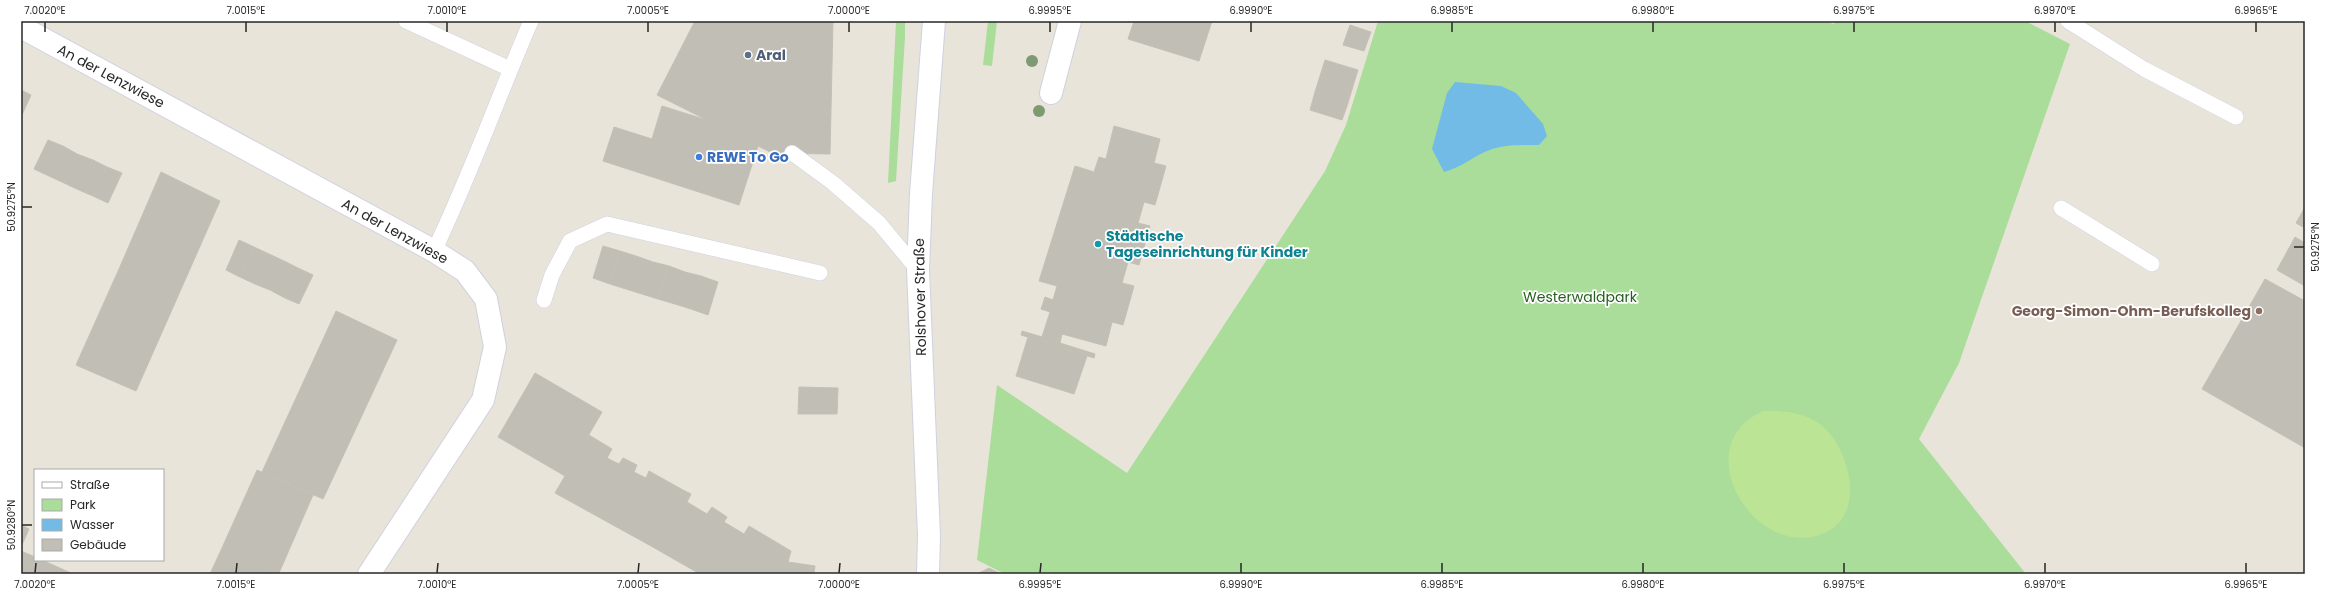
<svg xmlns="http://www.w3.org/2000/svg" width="2326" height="595" viewBox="0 0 2326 595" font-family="Poppins,sans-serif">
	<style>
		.green { fill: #a9dd99 }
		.pitch { fill: #bbe495 }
		.water { fill: #72bbe6 }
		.building { fill: #c1beb6; stroke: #c4c0b4 }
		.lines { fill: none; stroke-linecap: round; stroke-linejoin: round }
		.lane-casing { stroke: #cfd1e0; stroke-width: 16 }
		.street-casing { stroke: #cfd1e0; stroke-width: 24 }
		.secondary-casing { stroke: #cfd1e0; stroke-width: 24 }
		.lane { stroke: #fff; stroke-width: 15 }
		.street { stroke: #fff; stroke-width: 22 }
		.secondary { stroke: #fff; stroke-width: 22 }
		.tree { fill: #7d9a73 }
		.ticks { fill: none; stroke: #272727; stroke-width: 1.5 }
		.service-dot { fill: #5c6f8a; stroke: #fff; stroke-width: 1.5 }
		.shop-dot { fill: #3f7fe0; stroke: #fff; stroke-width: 1.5 }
		.culture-dot { fill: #0f9aa8; stroke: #fff; stroke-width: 1.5 }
		.education-dot { fill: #8d6e63; stroke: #fff; stroke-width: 1.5 }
		.labels { text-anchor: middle; stroke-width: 3.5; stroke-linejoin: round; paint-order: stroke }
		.service-label { font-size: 14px; font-weight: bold; fill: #4e5e75; stroke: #fff; text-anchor: start }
		.street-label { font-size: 14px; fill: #272727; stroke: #fff }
		.shop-label { font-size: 14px; font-weight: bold; fill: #366cbe; stroke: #fff; text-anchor: start }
		.culture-label { font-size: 14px; font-weight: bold; fill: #0d838f; stroke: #fff; text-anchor: start }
		.park-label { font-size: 14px; fill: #255e1e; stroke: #fff }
		.education-label { font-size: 14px; font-weight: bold; fill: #785e54; stroke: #fff; text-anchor: end }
		.neatline { fill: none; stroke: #272727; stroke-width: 1.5 }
		.ticks-label { font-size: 10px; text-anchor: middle; fill: #272727 }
	</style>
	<rect width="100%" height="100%" fill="#e9e4da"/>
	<g class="green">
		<path d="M 896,21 L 905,21 L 905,37 L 896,181 L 888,183 Z"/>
		<path d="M 988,21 L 997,21 L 992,66 L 983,65 Z"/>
		<path d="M 1378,21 L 1824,21 L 1834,24 L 1835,21 L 2025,21 L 2070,44 L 1959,363 L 1919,439 L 2026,574 L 1005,574 L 977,560 L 997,385 L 1127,473 L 1325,171 L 1346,125 Z"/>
	</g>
	<path class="pitch" d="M 1763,411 C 1804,410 1829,419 1844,459 C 1850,475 1852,490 1848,506 C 1844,520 1835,529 1822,534 C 1754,560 1685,446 1763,411 Z"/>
	<path class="water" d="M 1455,82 L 1501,86 L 1516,93 L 1543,124 L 1547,136 L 1539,145 C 1523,145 1507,144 1492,149 C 1475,155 1461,168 1444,172 L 1432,149 L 1447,93 Z"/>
	<g class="building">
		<path d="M 695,21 L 833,21 L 830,154 L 772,153 L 758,146 L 761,137 L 709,121 L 657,95 Z"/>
		<path d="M 1134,21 L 1212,21 L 1199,61 L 1128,39 Z"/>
		<path d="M 1350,25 L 1371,32 L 1364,51 L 1343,45 Z"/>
		<path d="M 1325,60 L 1358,70 L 1353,86 L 1320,76 Z"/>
		<path d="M 1320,76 L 1353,86 L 1348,103 L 1315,92 Z"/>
		<path d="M 21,90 L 31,95 L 21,117 Z"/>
		<path d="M 1315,92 L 1348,103 L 1342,120 L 1310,110 Z"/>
		<path d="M 662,106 L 761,137 L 739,205 L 603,161 L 614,127 L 652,139 Z"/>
		<path d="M 1114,126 L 1160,139 L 1154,163 L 1166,166 L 1155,205 L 1144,202 L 1138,223 L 1150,226 L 1139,265 L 1128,262 L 1122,283 L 1134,286 L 1123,325 L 1112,322 L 1106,346 L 1062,334 L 1060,343 L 1095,354 L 1094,358 L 1021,335 L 1022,331 L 1042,337 L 1050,312 L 1041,309 L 1045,297 L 1053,300 L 1057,286 L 1039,281 L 1075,166 L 1094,172 L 1099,157 L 1106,159 Z"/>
		<path d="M 48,140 L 63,146 L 49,176 L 34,169 Z"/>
		<path d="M 63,146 L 77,154 L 64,183 L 49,176 Z"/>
		<path d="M 77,154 L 93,160 L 79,190 L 64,183 Z"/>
		<path d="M 93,160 L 107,167 L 93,196 L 79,190 Z"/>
		<path d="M 107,167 L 122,173 L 108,203 L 93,196 Z"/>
		<path d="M 161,172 L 220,201 L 178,296 L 119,269 Z"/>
		<path d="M 2305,207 L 2305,228 L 2296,223 Z"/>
		<path d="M 2295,237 L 2305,243 L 2305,286 L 2277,270 Z"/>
		<path d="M 239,240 L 254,247 L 240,277 L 226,270 Z"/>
		<path d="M 603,246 L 620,251 L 610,284 L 593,278 Z"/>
		<path d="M 254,247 L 269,254 L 255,284 L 240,277 Z"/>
		<path d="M 620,251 L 636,256 L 626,289 L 610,284 Z"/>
		<path d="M 269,254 L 284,261 L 270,290 L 255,284 Z"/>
		<path d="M 636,256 L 653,262 L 642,294 L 626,289 Z"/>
		<path d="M 284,261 L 298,268 L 285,298 L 270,290 Z"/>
		<path d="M 653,262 L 669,266 L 658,299 L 642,294 Z"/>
		<path d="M 669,266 L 685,272 L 675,304 L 658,299 Z"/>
		<path d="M 298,268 L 313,275 L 299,304 L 285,298 Z"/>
		<path d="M 119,269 L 178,296 L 136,391 L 76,365 Z"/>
		<path d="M 685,272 L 701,276 L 691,309 L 675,304 Z"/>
		<path d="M 701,276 L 718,282 L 708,315 L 691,309 Z"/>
		<path d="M 2265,279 L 2305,301 L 2305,448 L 2202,389 Z"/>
		<path d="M 336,311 L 397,340 L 358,424 L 297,396 Z"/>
		<path d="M 1028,337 L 1087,356 L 1074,394 L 1016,376 Z"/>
		<path d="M 535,373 L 602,412 L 565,476 L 498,437 Z"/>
		<path d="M 799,387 L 838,388 L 837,414 L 798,414 Z"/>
		<path d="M 297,396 L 358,424 L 323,499 L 262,472 Z"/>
		<path d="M 589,435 L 612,449 L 607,458 L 619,464 L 623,458 L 637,465 L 634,472 L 646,478 L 649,471 L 683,490 L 651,546 L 555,493 Z"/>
		<path d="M 257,470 L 313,495 L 279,573 L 222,548 Z"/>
		<path d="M 683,490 L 691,494 L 687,502 L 707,514 L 712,507 L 727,517 L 724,522 L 744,534 L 749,526 L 791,551 L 788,562 L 815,566 L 799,574 L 700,574 L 651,546 Z"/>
		<path d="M 21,525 L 29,529 L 21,547 Z"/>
		<path d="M 222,548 L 279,573 L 279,574 L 210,574 Z"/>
		<path d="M 21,551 L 35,557 L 35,560 L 42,560 L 73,574 L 21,574 Z"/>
		<path d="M 815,566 L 814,574 L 799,574 Z"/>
		<path d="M 989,568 L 1001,574 L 977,574 Z"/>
	</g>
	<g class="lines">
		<g class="lane-casing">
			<g id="lane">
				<path d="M 406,21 L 510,69"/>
				<path d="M 2068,21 L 2144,69 L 2236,117"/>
				<path d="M 792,153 L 833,183 L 879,223 L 918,270"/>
				<path d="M 2061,208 L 2152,264"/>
				<path d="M 434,251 C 470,176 498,97 531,21"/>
				<path d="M 544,300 L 552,275 L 570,241 L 607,224 L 820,273"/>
			</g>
		</g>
		<g class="street-casing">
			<g id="street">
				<path d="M 21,27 L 434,251 L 465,271 L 486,299 L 495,347 L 483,400 L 369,574"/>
				<path d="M 1051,93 L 1070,21"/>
			</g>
		</g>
		<g class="secondary-casing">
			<path id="secondary" d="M 928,574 L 929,536 L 918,270 L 921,194 L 934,21"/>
		</g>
		<use href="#lane" class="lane"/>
		<use href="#street" class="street"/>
		<use href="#secondary" class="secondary"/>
	</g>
	<g class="tree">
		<circle cx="1032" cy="61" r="6"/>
		<circle cx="1039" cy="111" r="6"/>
	</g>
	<path class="ticks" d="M 45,32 L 45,22M 246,32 L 246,22M 447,32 L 447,22M 648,32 L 648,22M 849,32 L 849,22M 1050,32 L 1050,22M 1251,32 L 1251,22M 1452,32 L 1452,22M 1653,32 L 1653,22M 1854,32 L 1854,22M 2055,32 L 2055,22M 2256,32 L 2256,22M 22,207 L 32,207M 2294,247 L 2304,247M 22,525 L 32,525M 35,573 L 36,563M 236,573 L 237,563M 437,573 L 438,563M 638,573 L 639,563M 839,573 L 840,563M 1040,573 L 1041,563M 1241,573 L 1241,563M 1442,573 L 1442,563M 1643,573 L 1643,563M 1844,573 L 1844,563M 2045,573 L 2045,563M 2246,573 L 2246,563"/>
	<circle class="service-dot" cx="748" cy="55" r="4"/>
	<circle class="shop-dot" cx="699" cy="157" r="4"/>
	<circle class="culture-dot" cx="1098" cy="244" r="4"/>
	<circle class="education-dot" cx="2259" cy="311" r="4"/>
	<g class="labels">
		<g class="service-label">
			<text x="756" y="60">Aral</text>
		</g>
		<g class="street-label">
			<text transform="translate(111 76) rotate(28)" y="5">An der Lenzwiese</text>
			<text transform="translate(395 231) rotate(29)" y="5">An der Lenzwiese</text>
			<text transform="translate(920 297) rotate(-91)" y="5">Rolshover Straße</text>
		</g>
		<g class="shop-label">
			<text x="707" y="162">REWE To Go</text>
		</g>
		<g class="culture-label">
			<text x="1106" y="241">Städtische<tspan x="1106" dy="16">Tageseinrichtung für Kinder</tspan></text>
		</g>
		<g class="park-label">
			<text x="1580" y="302">Westerwaldpark</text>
		</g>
		<g class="education-label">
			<text x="2251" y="316">Georg-Simon-Ohm-Berufskolleg</text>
		</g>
	</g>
	<rect width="2326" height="595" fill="none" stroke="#ffffff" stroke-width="44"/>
	<rect x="34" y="469" width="130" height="92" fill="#ffffff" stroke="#a9a9a9"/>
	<rect x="42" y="482" width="20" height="6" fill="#ffffff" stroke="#a9a9a9"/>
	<text x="70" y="489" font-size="12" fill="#272727">Straße</text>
	<rect x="42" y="499" width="20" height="12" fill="#a9dd99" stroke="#a9a9a9"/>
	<text x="70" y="509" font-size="12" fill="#272727">Park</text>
	<rect x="42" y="519" width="20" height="12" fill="#72bbe6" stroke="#a9a9a9"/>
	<text x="70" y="529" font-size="12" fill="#272727">Wasser</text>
	<rect x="42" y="539" width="20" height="12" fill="#c1beb6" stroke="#a9a9a9"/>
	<text x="70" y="549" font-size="12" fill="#272727">Gebäude</text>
	<rect x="22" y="22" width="2282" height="551" class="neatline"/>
	<g class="ticks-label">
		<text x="45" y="14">7.0020°E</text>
		<text x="246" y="14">7.0015°E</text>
		<text x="447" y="14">7.0010°E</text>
		<text x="648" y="14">7.0005°E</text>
		<text x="849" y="14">7.0000°E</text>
		<text x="1050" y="14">6.9995°E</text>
		<text x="1251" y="14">6.9990°E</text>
		<text x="1452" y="14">6.9985°E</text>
		<text x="1653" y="14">6.9980°E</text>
		<text x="1854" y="14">6.9975°E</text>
		<text x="2055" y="14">6.9970°E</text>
		<text x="2256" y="14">6.9965°E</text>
		<text transform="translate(11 207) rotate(-90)" y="4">50.9275°N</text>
		<text transform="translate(2315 247) rotate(-90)" y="4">50.9275°N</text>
		<text transform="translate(11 525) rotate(-90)" y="4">50.9280°N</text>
		<text x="35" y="588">7.0020°E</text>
		<text x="236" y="588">7.0015°E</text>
		<text x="437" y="588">7.0010°E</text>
		<text x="638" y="588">7.0005°E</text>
		<text x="839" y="588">7.0000°E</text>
		<text x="1040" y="588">6.9995°E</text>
		<text x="1241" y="588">6.9990°E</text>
		<text x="1442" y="588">6.9985°E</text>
		<text x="1643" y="588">6.9980°E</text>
		<text x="1844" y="588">6.9975°E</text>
		<text x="2045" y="588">6.9970°E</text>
		<text x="2246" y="588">6.9965°E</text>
	</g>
</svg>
